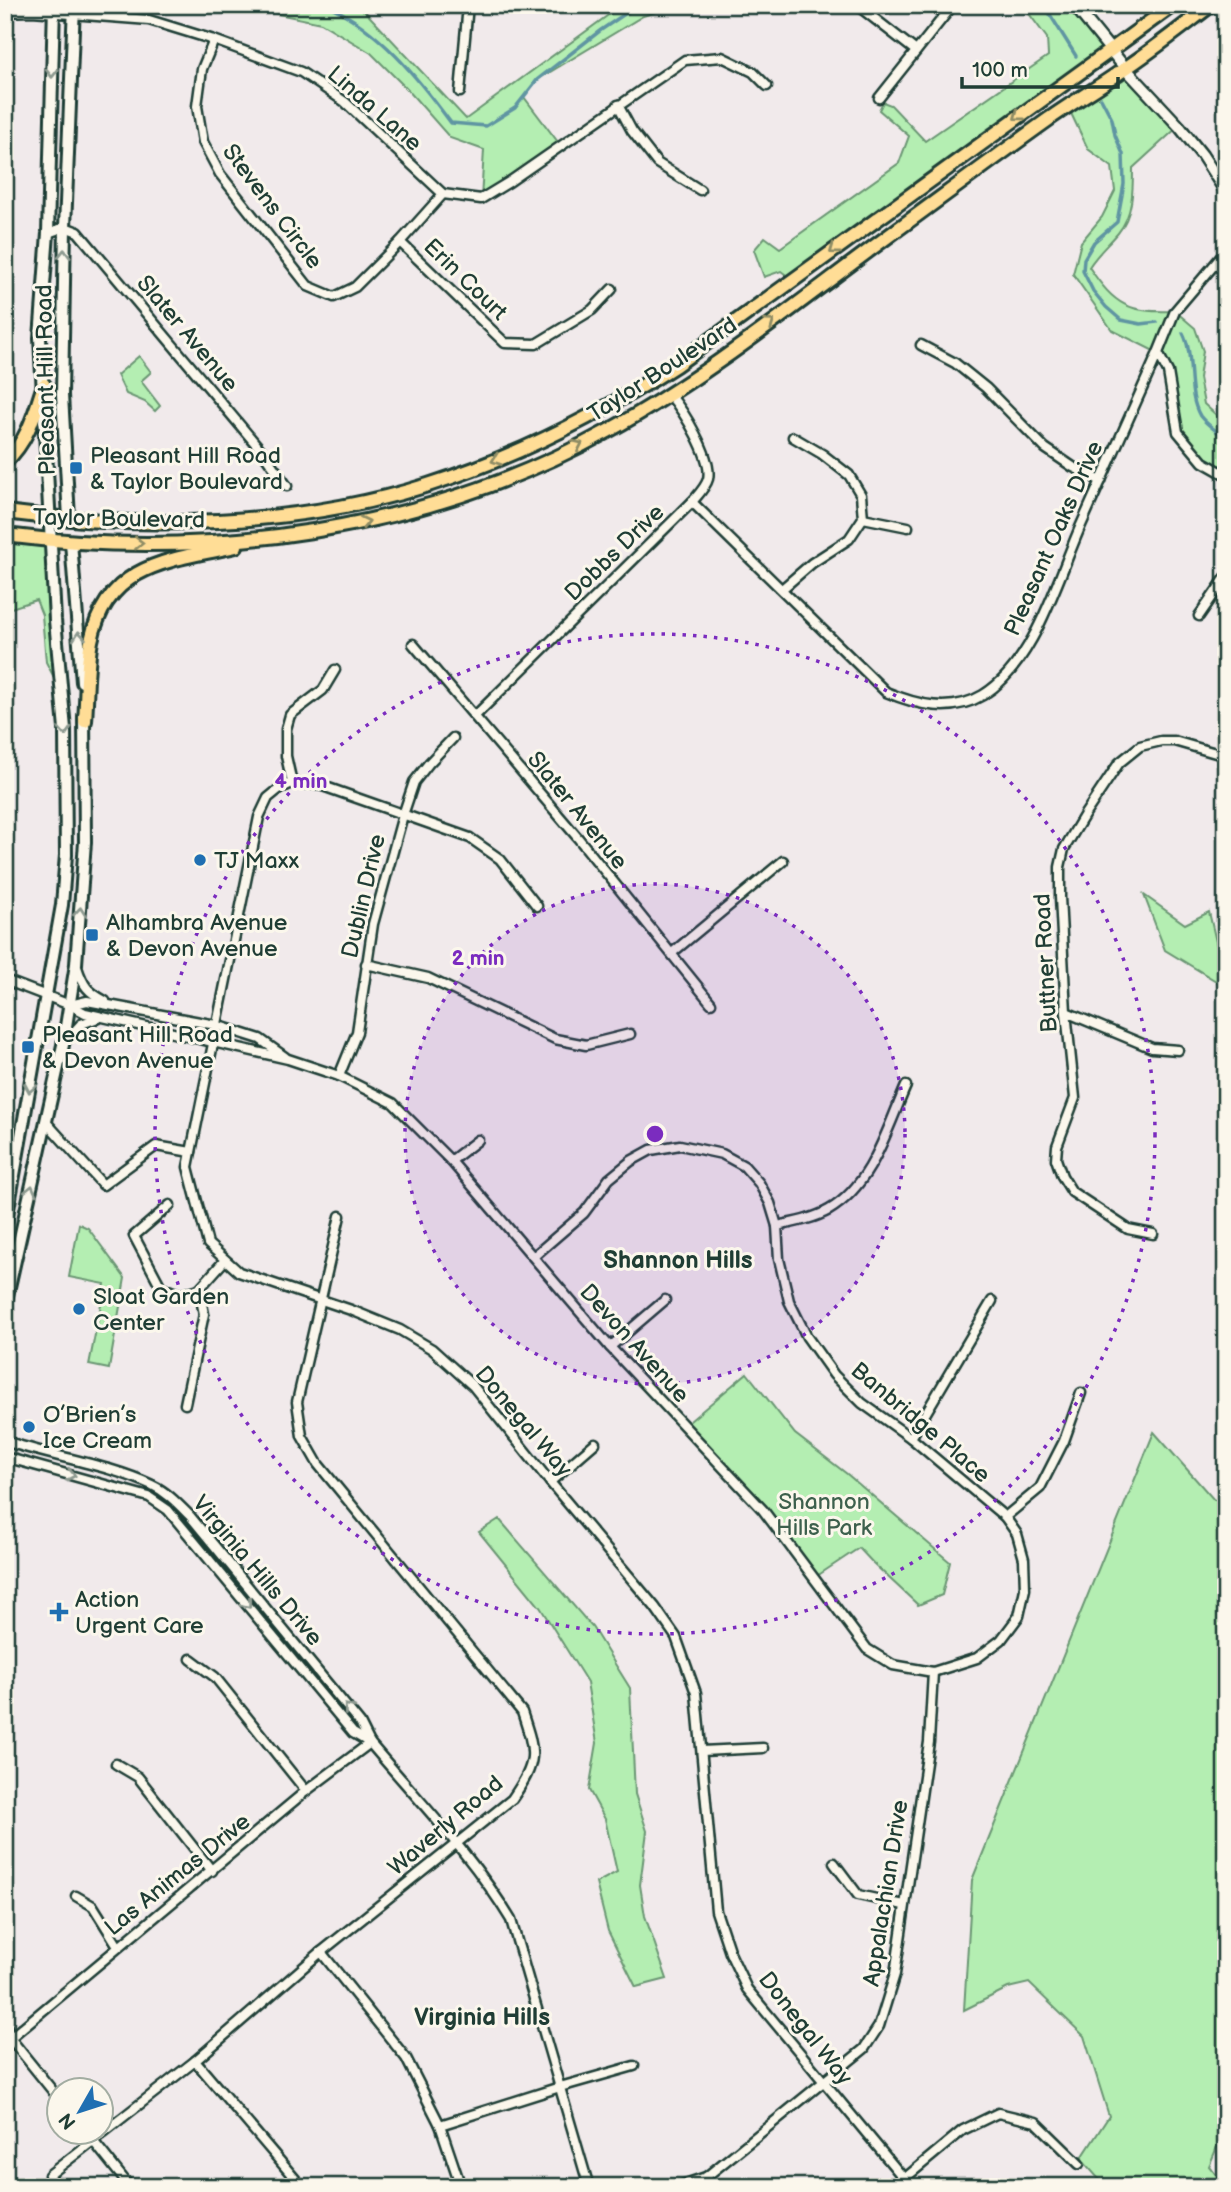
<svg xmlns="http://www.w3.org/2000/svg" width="1231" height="2192" viewBox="0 0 1231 2192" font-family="'Balsamiq Sans',sans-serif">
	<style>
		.green { fill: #b4eeb2; stroke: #6a9673; stroke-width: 2 }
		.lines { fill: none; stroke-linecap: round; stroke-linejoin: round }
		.stream { stroke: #5f95a2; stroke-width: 3.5 }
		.minor-casing { stroke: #1f3d34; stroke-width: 13 }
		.tertiary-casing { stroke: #1f3d34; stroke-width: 15 }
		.secondary-casing { stroke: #1f3d34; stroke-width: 16 }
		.primary-casing { stroke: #1f3d34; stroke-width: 18 }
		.minor { stroke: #fbf7ec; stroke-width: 8 }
		.tertiary { stroke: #fbf7ec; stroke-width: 10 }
		.secondary { stroke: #fbf7ec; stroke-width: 10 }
		.primary { stroke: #ffdd96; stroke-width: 12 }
		.oneway { stroke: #8d9a90 }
		.oneway2 { stroke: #8f8d65 }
		.ring { fill: none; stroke: #7b2cbf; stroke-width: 3.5; stroke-dasharray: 3.5 7 }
		.poi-dot { fill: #1f6fb2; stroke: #fbf7ec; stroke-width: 2.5 }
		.labels { text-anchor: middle; stroke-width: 6; stroke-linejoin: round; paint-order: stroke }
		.street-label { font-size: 23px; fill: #1f3d34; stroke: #fbf7ec }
		.poi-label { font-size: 23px; fill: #1f3d34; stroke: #fbf7ec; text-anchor: start }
		.park-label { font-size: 23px; fill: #3d604d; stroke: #fbf7ec }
		.neighbourhood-label { font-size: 24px; font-weight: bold; fill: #1f3d34; stroke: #fbf7ec }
		.centre { fill: #7b2cbf; stroke: #fbf7ec; stroke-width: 3.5 }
		.ring-label { font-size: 21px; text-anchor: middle; font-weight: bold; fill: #7b2cbf; stroke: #fbf7ec; stroke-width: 6; stroke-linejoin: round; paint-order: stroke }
	</style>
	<rect width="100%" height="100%" fill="#f1eaeb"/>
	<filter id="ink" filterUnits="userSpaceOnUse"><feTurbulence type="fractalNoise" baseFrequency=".0143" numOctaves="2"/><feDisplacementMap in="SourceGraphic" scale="14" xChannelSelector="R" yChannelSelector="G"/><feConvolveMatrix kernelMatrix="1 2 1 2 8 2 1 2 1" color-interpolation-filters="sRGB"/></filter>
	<g filter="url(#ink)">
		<g class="green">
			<path d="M 235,5 L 359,5 L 466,119 L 622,5 L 678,5 L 643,16 L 537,80 L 524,97 L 561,146 L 481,199 L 484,150 L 450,138 L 407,89 L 371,53 L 321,23 Z"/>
			<path d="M 1019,5 L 1074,5 L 1111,49 L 793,280 L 781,271 L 764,277 L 754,250 L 765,237 L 780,248 L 899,163 L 909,136 L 879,110 L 883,102 L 891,105 L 925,141 L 1048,56 L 1047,38 L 1030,15 Z"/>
			<path d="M 1126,69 L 1179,126 L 1133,168 C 1133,191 1133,215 1118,233 C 1108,245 1097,254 1089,267 C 1115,306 1129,313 1175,311 L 1195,328 L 1203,351 L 1199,378 L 1204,404 L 1226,424 L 1226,475 L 1203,462 L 1178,432 L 1168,372 L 1158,353 L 1112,330 L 1073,274 L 1081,242 L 1102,217 L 1115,191 L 1112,167 L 1088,149 L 1068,107 Z"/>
			<path d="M 139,356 L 151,372 L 141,381 L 160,406 L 155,411 L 145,402 L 126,394 L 117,375 Z"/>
			<path d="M 5,535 L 52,541 L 62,693 L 46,662 L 42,615 L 36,600 L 5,610 Z"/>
			<path d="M 1144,895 L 1185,924 L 1209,912 L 1217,946 L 1226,946 L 1226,987 L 1165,950 Z"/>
			<path d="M 79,1224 L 88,1228 L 125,1278 L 109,1369 L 89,1365 L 105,1284 L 69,1277 Z"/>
			<path d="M 747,1373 L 795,1434 L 847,1474 L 950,1562 L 942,1595 L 918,1605 L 873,1563 L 859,1548 L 814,1578 L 763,1510 L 684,1426 Z"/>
			<path d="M 1154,1432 L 1214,1500 L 1226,1499 L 1226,2126 L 1209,2166 L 1226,2187 L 1106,2187 L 1081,2159 L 1109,2116 L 1084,2036 L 1029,1983 L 1008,1988 L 964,2010 L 972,1880 Z"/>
			<path d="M 499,1519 L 592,1627 L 630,1688 L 635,1794 L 647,1831 L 640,1885 L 645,1916 L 667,1979 L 636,1987 L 608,1931 L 596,1883 L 617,1872 L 605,1819 L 589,1790 L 597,1743 L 587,1682 L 540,1607 L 479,1532 Z"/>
		</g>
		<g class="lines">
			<g class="stream">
				<path d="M 327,5 C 380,30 417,77 451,123 L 486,126 L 515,108 L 537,80 L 601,30 L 638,5"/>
				<path d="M 1044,5 L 1076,56"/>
				<path d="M 1101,98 L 1112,119 L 1115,135 L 1123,154 L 1124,184 L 1117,222 L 1094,242 L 1084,259 L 1083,271 L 1093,291 L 1106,307 L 1121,320 L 1141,324 L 1157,322"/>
				<path d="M 1183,333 C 1195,356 1186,392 1200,416 C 1206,424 1218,432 1226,439"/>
			</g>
			<g class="minor-casing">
				<g id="minor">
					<path d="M 857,5 L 916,51"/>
					<path d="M 5,12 L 32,11 L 149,20 L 214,40 L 301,72 L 345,102 L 443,194 L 400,242 L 355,287 L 334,297 L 308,286 L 220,174 L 203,142 L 197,106 L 202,69 L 214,40"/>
					<path d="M 460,92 L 468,5"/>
					<path d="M 879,98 L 953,5"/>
					<path d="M 618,105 L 632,131 L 657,163 L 700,190"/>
					<path d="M 443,194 L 481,199 L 509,182 L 685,60 L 722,57 L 753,72 L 767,86"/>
					<path d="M 48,233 L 65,227 L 78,232 L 265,455 L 287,486"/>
					<path d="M 400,242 L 505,343 L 536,344 L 592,310 L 612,289"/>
					<path d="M 1226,251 L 1175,311 L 1158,353 L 1168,372 L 1178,432 L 1203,462 L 1226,475"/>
					<path d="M 921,345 L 955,363 L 986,388 L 1045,448 L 1073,467 L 1101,481"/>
					<path d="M 692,502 L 886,692 C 917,705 951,714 983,695 C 1035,664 1058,576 1082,523 C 1107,466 1133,410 1158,353"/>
					<path d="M 863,518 L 908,527"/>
					<path d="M 782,589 L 812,563 L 849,539 L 863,518 L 861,495 L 849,475 L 822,454 L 793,437"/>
					<path d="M 1199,616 L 1226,577"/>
					<path d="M 413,644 L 578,838 L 711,1003"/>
					<path d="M 475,716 L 692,502 C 697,496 706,487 708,479 C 713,458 683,410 669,394"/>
					<path d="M 292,783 L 286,756 L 286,729 L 290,715 L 323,690 L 335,670"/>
					<path d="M 537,906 L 500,859 L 470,838 L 320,785 L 292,783 L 279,789 L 268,798 L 259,817 L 188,1167 L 208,1244 L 239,1272 L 351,1310 L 400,1330 L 432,1349 L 473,1386 L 550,1482 L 655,1607 L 676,1637 L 696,1693 L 716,1911 L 730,1953 L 747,1989 L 911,2187"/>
					<path d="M 672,953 L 783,861"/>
					<path d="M 366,964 L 428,978 L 555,1039 L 586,1045 L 630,1034"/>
					<path d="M 77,967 C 83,986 88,992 105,1001"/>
					<path d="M 5,980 L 70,1005 L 85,1013 L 288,1059 L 339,1076 L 393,1103 L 451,1161 L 533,1257 L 610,1347 L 763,1510 L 867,1649 L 893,1665 L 933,1672 L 977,1658 L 1001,1640 L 1019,1616 L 1025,1589 L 1024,1559 L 1017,1534 L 1005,1517 L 911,1438 L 862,1403 L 834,1375 L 807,1337 L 789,1301 L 779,1259 L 777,1226 L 770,1203 L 759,1183 L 744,1166 L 722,1154 L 680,1145 L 651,1150 L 631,1161 L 609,1179 L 584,1213 L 533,1257"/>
					<path d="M 70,1005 L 87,1001 L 216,1025 L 260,1039 L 285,1057"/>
					<path d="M 1066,1012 L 1152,1048 L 1178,1050"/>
					<path d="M 65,1042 L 81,1024 L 98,1018"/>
					<path d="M 339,1076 L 357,1032 L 373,924 L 403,815 L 414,782 L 429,763 L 453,738"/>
					<path d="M 46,1122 L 103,1185 L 156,1146 L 191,1152"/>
					<path d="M 451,1161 L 478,1140"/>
					<path d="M 170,1205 L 134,1236 L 161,1287 L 181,1295 L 199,1289"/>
					<path d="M 777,1226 C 795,1222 813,1219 829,1210 C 872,1185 887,1129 906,1086"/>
					<path d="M 1153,1234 L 1128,1229 L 1072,1192 L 1062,1176 L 1056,1159 L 1057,1146 L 1075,1098 L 1066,1012 L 1060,897 L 1060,867 L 1064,849 L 1085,814 L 1119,763 L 1140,746 L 1161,741 L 1174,741 L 1226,756"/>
					<path d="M 610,1347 L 665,1300"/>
					<path d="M 185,1404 L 204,1314 L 199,1289 L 225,1260"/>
					<path d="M 911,1438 L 992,1301"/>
					<path d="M 5,1441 C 53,1457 107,1464 152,1485 C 167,1492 178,1504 190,1516 L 360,1723 L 370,1743 L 353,1733 L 168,1510 L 149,1497 L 5,1457"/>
					<path d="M 550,1482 L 595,1443"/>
					<path d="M 1005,1517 L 1040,1488 L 1064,1441 L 1081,1393"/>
					<path d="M 191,1659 L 215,1677 L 306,1791"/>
					<path d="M 702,1751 L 763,1748"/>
					<path d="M 116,1764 L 138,1777 L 212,1871"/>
					<path d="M 834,1863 L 858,1895 L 904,1905"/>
					<path d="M 76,1896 L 93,1906 L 118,1946"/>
					<path d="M 321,1952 L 406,2058 L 440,2125 L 461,2187"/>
					<path d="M 5,2021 L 10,2038 L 5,2034"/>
					<path d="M 195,2061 L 302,2187"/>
					<path d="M 60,2100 L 10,2038 L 306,1791 L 370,1743 C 418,1800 473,1856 511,1920 L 589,2187"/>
					<path d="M 440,2125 L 560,2087 L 634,2066"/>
					<path d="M 86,2132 L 130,2187"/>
					<path d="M 49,2175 L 195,2061 L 321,1952 L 512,1799 C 538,1761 536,1754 522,1712 L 318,1464 L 302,1436 L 297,1402 L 340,1216"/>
					<path d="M 706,2177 L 714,2187"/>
					<path d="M 904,2179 L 963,2130 L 998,2113 L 1036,2122 L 1079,2164"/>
					<path d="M 676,2187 L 706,2177 L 864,2049 L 879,2026 L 895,1974 L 929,1742 L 933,1672"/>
				</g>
			</g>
			<g class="tertiary-casing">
				<path id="tertiary" d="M 1074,5 L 1126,69 L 1179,126 L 1202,155 L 1226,192"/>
			</g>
			<g class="secondary-casing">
				<g id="secondary">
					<path d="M 69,518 L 62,395 L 65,227 L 74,5"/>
					<path d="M 71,542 L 82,682"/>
					<path d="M 5,1226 L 62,905 L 66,855 L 65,729 L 55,620 L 40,338 L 48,233 L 54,5"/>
					<path d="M 5,1305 L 63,1045 L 76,964 L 85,842 L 84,716"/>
				</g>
			</g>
			<g class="primary-casing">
				<g id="primary">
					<path d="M 5,462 C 28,441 35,413 44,385"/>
					<path d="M 5,512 C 140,530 297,527 428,485 C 516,457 599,415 676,365 L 1173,5"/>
					<path d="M 5,535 C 210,561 426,532 608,431 C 710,375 801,300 894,232 C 946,194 997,156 1049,119 C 1073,102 1099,87 1123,70 C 1153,50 1182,27 1211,5"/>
					<path d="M 85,721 C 87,695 86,667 91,641 C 107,563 172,560 236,546"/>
				</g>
			</g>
			<use href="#minor" class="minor"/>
			<use href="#tertiary" class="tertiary"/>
			<use href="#secondary" class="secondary"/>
			<use href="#primary" class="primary"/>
		</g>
		<defs><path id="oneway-chevron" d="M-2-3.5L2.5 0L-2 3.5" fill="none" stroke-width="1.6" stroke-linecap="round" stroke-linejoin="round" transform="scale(1.75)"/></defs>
		<g class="oneway">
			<use href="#oneway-chevron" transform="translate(52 73) rotate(91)"/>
			<use href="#oneway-chevron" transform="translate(64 254) rotate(-89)"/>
			<use href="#oneway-chevron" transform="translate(79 636) rotate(-95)"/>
			<use href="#oneway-chevron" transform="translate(65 731) rotate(87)"/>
			<use href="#oneway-chevron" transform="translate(80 912) rotate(-85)"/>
			<use href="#oneway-chevron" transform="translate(30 1088) rotate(100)"/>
			<use href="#oneway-chevron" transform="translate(31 1190) rotate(-77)"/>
			<use href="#oneway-chevron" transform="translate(71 1475) rotate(11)"/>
			<use href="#oneway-chevron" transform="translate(247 1604) rotate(51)"/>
			<use href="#oneway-chevron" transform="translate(348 1708) rotate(-129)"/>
		</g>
		<g class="oneway2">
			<use href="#oneway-chevron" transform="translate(1018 116) rotate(144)"/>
			<use href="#oneway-chevron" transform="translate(834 250) rotate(144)"/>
			<use href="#oneway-chevron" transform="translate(770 323) rotate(-36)"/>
			<use href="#oneway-chevron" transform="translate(578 445) rotate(-25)"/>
			<use href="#oneway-chevron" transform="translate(496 460) rotate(160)"/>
			<use href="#oneway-chevron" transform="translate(365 522) rotate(-12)"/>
			<use href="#oneway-chevron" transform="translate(139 543)"/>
		</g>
	</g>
	<circle cx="655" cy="1134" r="250" fill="#7b2cbf" fill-opacity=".12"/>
	<g class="ring">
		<circle cx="655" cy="1134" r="250"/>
		<circle cx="655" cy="1134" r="500"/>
	</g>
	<g class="poi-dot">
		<rect x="69" y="461" width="14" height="14" rx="3.5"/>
		<circle cx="200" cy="860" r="7"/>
		<rect x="85" y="928" width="14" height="14" rx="3.5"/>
		<rect x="21" y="1040" width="14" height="14" rx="3.5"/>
		<circle cx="79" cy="1309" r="7"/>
		<circle cx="29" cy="1427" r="7"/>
		<path d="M55.5 1601.5h7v7h7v7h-7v7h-7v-7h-7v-7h7z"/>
	</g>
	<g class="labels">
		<g class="street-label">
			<text transform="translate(375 108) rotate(41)" y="8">Linda Lane</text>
			<text transform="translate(273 206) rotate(53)" y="8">Stevens Circle</text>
			<text transform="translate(466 279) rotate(44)" y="8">Erin Court</text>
			<text transform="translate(188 333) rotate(50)" y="8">Slater Avenue</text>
			<text transform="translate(662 369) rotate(-33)" y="8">Taylor Boulevard</text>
			<text transform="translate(45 380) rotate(-91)" y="8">Pleasant Hill Road</text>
			<text transform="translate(119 518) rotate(1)" y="8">Taylor Boulevard</text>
			<text transform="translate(1053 538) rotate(-66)" y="8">Pleasant Oaks Drive</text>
			<text transform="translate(614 552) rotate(-44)" y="8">Dobbs Drive</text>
			<text transform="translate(578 810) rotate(51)" y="8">Slater Avenue</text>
			<text transform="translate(363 896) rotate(-77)" y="8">Dublin Drive</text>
			<text transform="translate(1045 963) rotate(-93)" y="8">Buttner Road</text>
			<text transform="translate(635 1343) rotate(48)" y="8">Devon Avenue</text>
			<text transform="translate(524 1421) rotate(50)" y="8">Donegal Way</text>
			<text transform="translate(921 1422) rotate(40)" y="8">Banbridge Place</text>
			<text transform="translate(258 1570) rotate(50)" y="8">Virginia Hills Drive</text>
			<text transform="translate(445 1825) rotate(-40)" y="8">Waverly Road</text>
			<text transform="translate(177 1874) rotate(-39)" y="8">Las Animas Drive</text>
			<text transform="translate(885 1893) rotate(-81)" y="8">Appalachian Drive</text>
			<text transform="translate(806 2028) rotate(52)" y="8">Donegal Way</text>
		</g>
		<g class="poi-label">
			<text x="90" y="463">Pleasant Hill Road<tspan x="90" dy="26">&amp; Taylor Boulevard</tspan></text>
			<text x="214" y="868">TJ Maxx</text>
			<text x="106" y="930">Alhambra Avenue<tspan x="106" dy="26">&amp; Devon Avenue</tspan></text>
			<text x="42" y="1042">Pleasant Hill Road<tspan x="42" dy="26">&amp; Devon Avenue</tspan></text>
			<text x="93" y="1304">Sloat Garden<tspan x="93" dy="26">Center</tspan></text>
			<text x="43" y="1422">O’Brien’s<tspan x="43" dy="26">Ice Cream</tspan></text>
			<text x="75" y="1607">Action<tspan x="75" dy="26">Urgent Care</tspan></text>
		</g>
		<g class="park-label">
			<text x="824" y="1509">Shannon<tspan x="824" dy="26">Hills Park</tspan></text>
		</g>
		<g class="neighbourhood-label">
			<text x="678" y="1268">Shannon Hills</text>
			<text x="482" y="2025">Virginia Hills</text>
		</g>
	</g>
	<circle cx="655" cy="1134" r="10" class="centre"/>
	<g class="ring-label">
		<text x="301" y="788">4 min</text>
		<text x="478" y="965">2 min</text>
	</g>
	<rect width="1231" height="2192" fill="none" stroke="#fbf7ec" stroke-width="28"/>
	<rect x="14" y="14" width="1203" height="2164" fill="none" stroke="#1f3d34" stroke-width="2.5" filter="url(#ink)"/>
	<g transform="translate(80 2111) rotate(231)"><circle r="33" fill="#fbf7ec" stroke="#a3ada2" stroke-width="2"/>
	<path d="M0-5L12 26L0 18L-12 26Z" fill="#1f6fb2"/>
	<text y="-10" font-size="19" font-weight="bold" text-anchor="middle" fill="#1f3d34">N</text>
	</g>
	<path d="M962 77v10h156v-10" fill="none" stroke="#1f3d34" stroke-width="3.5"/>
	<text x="972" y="77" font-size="21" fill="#1f3d34" stroke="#fbf7ec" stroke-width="5" paint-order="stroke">100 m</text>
</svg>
